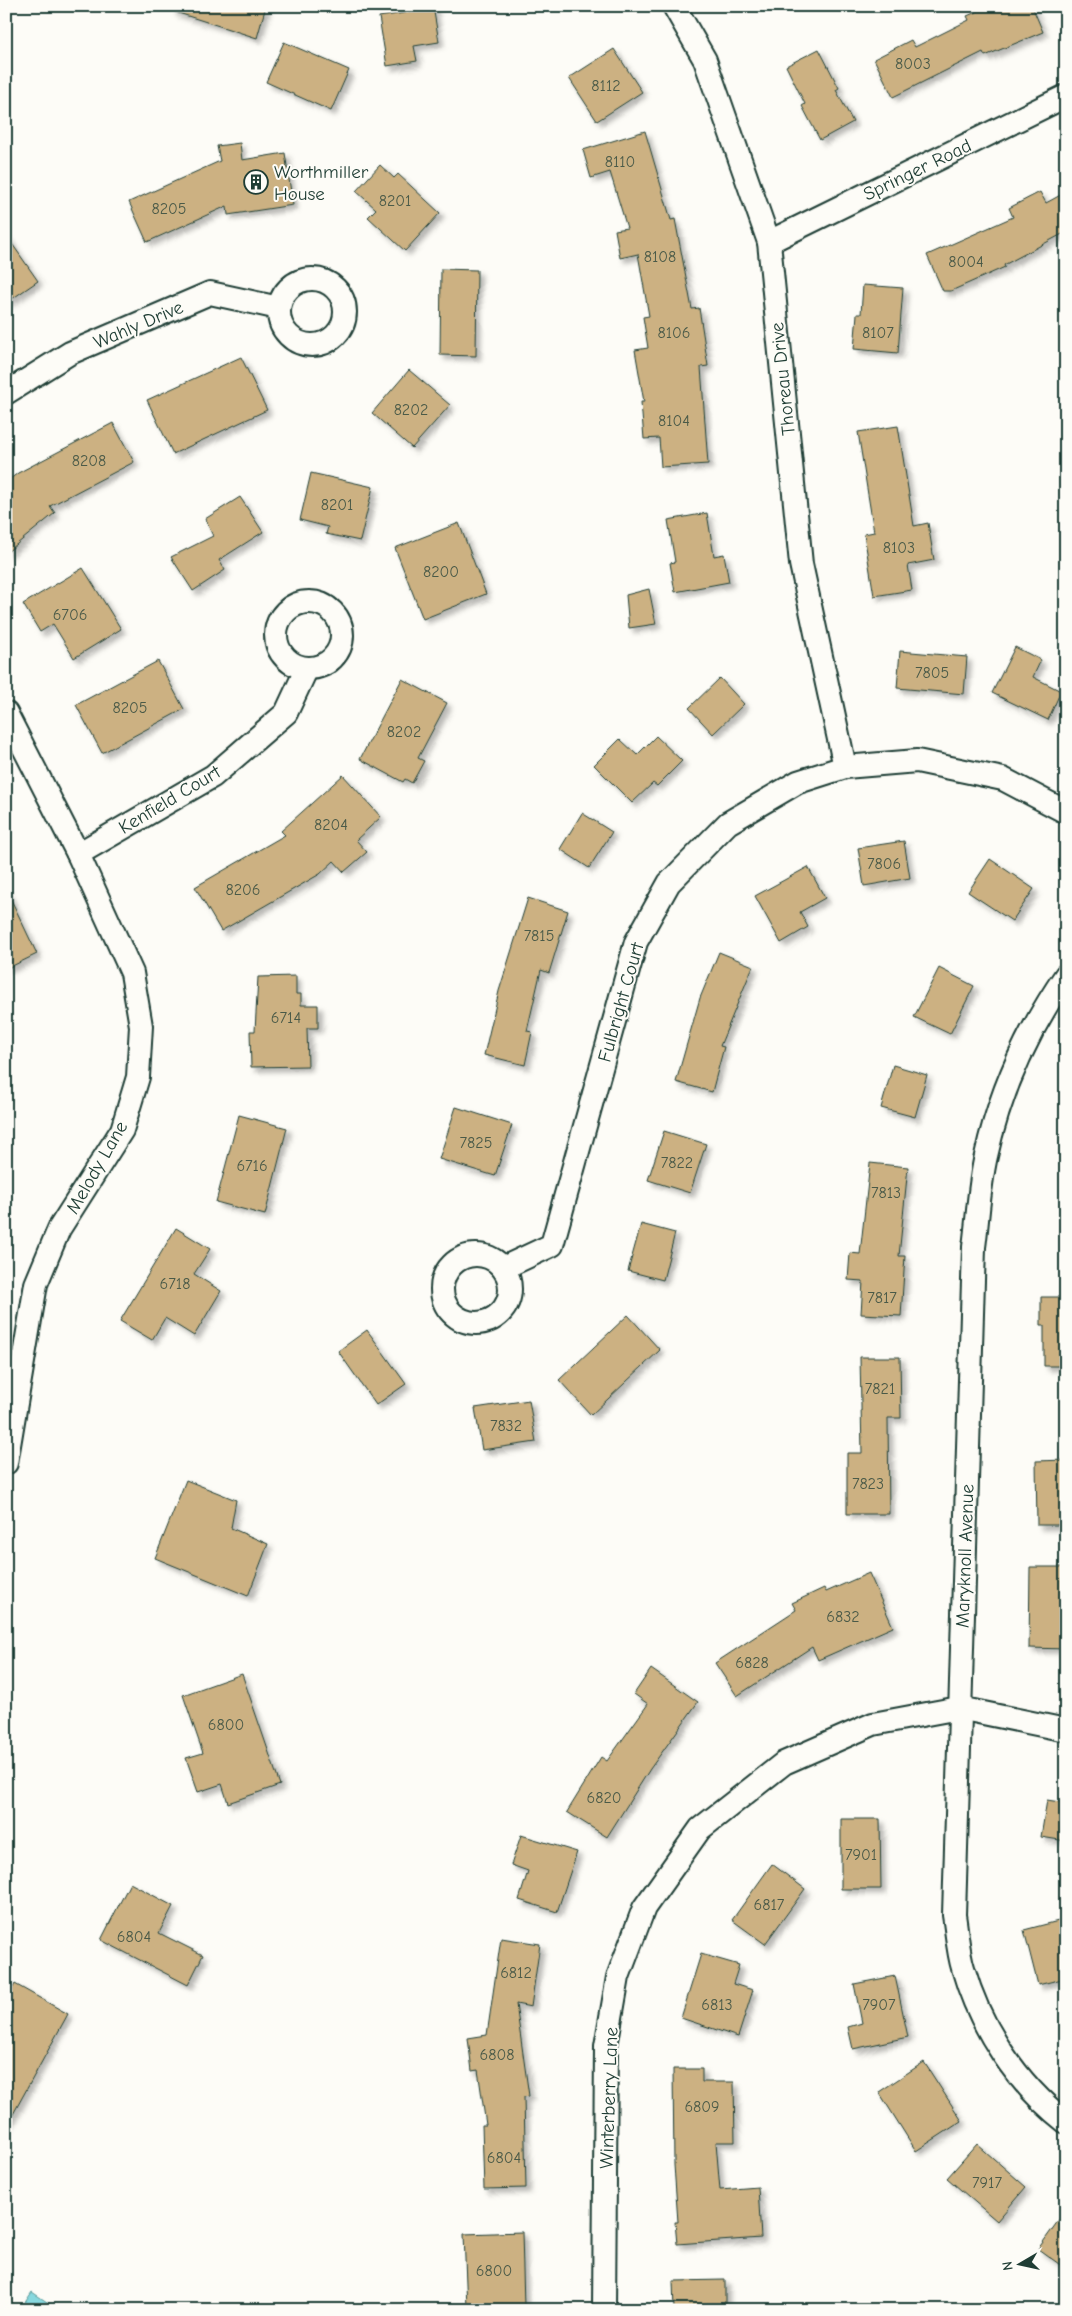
<svg xmlns="http://www.w3.org/2000/svg" width="1072" height="2316" viewBox="0 0 1072 2316" font-family="'Comic Neue',sans-serif">
	<style>
		.water { fill: #87d8de; stroke: #5d9a9a }
		.building { fill: #ccb182; stroke: #1f3d34; filter: url(#shadow) }
		.lines { fill: none; stroke-linecap: round; stroke-linejoin: round }
		.street-casing { stroke: #1f3d34; stroke-width: 26 }
		.street { stroke: #fdfcf7; stroke-width: 22 }
		.labels { text-anchor: middle; stroke-width: 4; stroke-linejoin: round; paint-order: stroke }
		.number-label { font-size: 16px; fill: #4a5a48 }
		.street-label { font-size: 19px; fill: #1f3d34; stroke: #fdfcf7 }
		.poi-label { font-size: 19px; fill: #1f3d34; stroke: #fdfcf7; text-anchor: start }
	</style>
	<defs>
		<filter id="shadow"><feDropShadow dx="4.5" dy="4.5" stdDeviation="2.5" flood-color="#0004"/></filter>
	</defs>
	<rect width="100%" height="100%" fill="#fdfcf7"/>
	<filter id="ink" filterUnits="userSpaceOnUse"><feTurbulence type="fractalNoise" baseFrequency=".02" numOctaves="2"/><feDisplacementMap in="SourceGraphic" scale="10" xChannelSelector="R" yChannelSelector="G"/><feConvolveMatrix kernelMatrix="1 2 1 2 8 2 1 2 1" color-interpolation-filters="sRGB"/></filter>
	<g filter="url(#ink)">
		<path class="water" d="M 32,2292 L 59,2310 L 20,2310 Z"/>
		<g class="building">
			<path d="M 173,6 L 266,6 L 257,38 L 172,11 Z"/>
			<path d="M 409,6 L 433,6 L 439,42 L 414,46 L 417,61 L 387,66 L 379,17 L 410,12 Z"/>
			<path d="M 990,6 L 1032,6 L 1043,32 L 985,56 L 983,52 L 893,97 L 874,59 L 911,40 L 915,47 L 969,20 L 967,16 Z"/>
			<path d="M 284,42 L 349,70 L 331,111 L 266,82 Z"/>
			<path d="M 614,49 L 642,92 L 597,121 L 569,78 Z"/>
			<path d="M 819,49 L 839,88 L 836,90 L 853,122 L 820,140 L 802,106 L 805,104 L 786,66 Z"/>
			<path d="M 645,131 L 671,220 L 675,219 L 692,309 L 699,308 L 708,366 L 701,367 L 708,464 L 661,467 L 659,438 L 644,439 L 641,402 L 644,402 L 635,350 L 648,348 L 643,317 L 649,316 L 638,254 L 620,258 L 615,230 L 627,228 L 610,172 L 591,178 L 583,150 Z"/>
			<path d="M 240,143 L 242,160 L 285,153 L 293,205 L 228,215 L 227,206 L 147,242 L 129,202 L 220,161 L 217,146 Z"/>
			<path d="M 380,165 L 394,178 L 398,174 L 440,213 L 405,251 L 368,217 L 376,209 L 356,191 Z"/>
			<path d="M 1040,192 L 1046,203 L 1066,192 L 1066,232 L 1004,265 L 1005,267 L 951,291 L 943,291 L 927,255 L 1013,217 L 1009,208 Z"/>
			<path d="M 6,235 L 38,281 L 6,303 Z"/>
			<path d="M 441,269 L 477,270 L 476,356 L 440,355 Z"/>
			<path d="M 863,285 L 903,288 L 898,353 L 854,349 L 857,314 L 861,314 Z"/>
			<path d="M 241,357 L 267,410 L 173,454 L 147,400 Z"/>
			<path d="M 409,370 L 450,405 L 412,448 L 372,413 Z"/>
			<path d="M 113,423 L 134,462 L 50,506 L 55,513 L 6,553 L 6,482 L 18,473 Z"/>
			<path d="M 898,426 L 914,526 L 928,523 L 934,560 L 908,565 L 912,590 L 874,596 L 864,534 L 874,532 L 858,432 Z"/>
			<path d="M 311,473 L 373,487 L 360,541 L 326,534 L 328,527 L 300,520 Z"/>
			<path d="M 240,497 L 263,532 L 219,560 L 225,570 L 193,591 L 171,557 L 213,536 L 205,519 Z"/>
			<path d="M 707,513 L 714,556 L 724,554 L 729,582 L 675,592 L 670,563 L 675,562 L 668,520 Z"/>
			<path d="M 459,523 L 486,594 L 423,619 L 395,548 Z"/>
			<path d="M 83,568 L 121,629 L 74,658 L 53,624 L 40,632 L 23,604 Z"/>
			<path d="M 649,589 L 656,624 L 629,628 L 626,595 Z"/>
			<path d="M 1015,647 L 1041,660 L 1033,677 L 1061,691 L 1048,720 L 992,693 Z"/>
			<path d="M 900,651 L 967,657 L 964,694 L 897,688 Z"/>
			<path d="M 158,661 L 184,709 L 102,753 L 76,705 Z"/>
			<path d="M 720,678 L 744,704 L 713,734 L 689,708 Z"/>
			<path d="M 402,679 L 447,703 L 418,758 L 424,761 L 412,783 L 405,779 L 403,782 L 360,759 Z"/>
			<path d="M 656,736 L 682,761 L 657,786 L 653,783 L 632,803 L 594,765 L 620,739 L 637,755 Z"/>
			<path d="M 343,775 L 381,817 L 356,840 L 367,852 L 344,872 L 334,861 L 320,874 L 221,931 L 195,887 L 285,835 L 281,831 Z"/>
			<path d="M 582,813 L 612,832 L 589,868 L 560,849 Z"/>
			<path d="M 904,841 L 910,878 L 864,886 L 858,848 Z"/>
			<path d="M 990,859 L 1034,889 L 1012,921 L 968,892 Z"/>
			<path d="M 808,867 L 825,898 L 800,912 L 808,927 L 781,943 L 755,896 Z"/>
			<path d="M 6,889 L 37,954 L 6,969 Z"/>
			<path d="M 528,898 L 568,911 L 549,973 L 541,970 L 527,1031 L 532,1032 L 525,1065 L 484,1055 L 499,991 Z"/>
			<path d="M 719,952 L 753,966 L 720,1046 L 724,1047 L 712,1092 L 676,1082 L 700,998 Z"/>
			<path d="M 939,968 L 974,986 L 950,1034 L 914,1017 Z"/>
			<path d="M 296,976 L 296,994 L 301,994 L 301,1005 L 318,1005 L 318,1028 L 307,1028 L 308,1066 L 251,1067 L 250,1031 L 255,1031 L 258,977 Z"/>
			<path d="M 893,1065 L 927,1075 L 915,1117 L 881,1108 Z"/>
			<path d="M 456,1107 L 512,1125 L 495,1176 L 439,1159 Z"/>
			<path d="M 239,1115 L 287,1128 L 265,1215 L 216,1202 Z"/>
			<path d="M 664,1131 L 706,1144 L 690,1193 L 648,1180 Z"/>
			<path d="M 870,1163 L 908,1167 L 899,1256 L 905,1256 L 901,1316 L 861,1314 L 863,1281 L 848,1280 L 850,1253 L 860,1254 Z"/>
			<path d="M 641,1224 L 675,1233 L 663,1280 L 628,1271 Z"/>
			<path d="M 176,1228 L 210,1249 L 194,1274 L 221,1291 L 194,1336 L 165,1318 L 152,1340 L 120,1321 Z"/>
			<path d="M 1041,1297 L 1066,1297 L 1066,1366 L 1044,1366 L 1044,1325 L 1041,1325 Z"/>
			<path d="M 628,1315 L 660,1350 L 591,1415 L 559,1380 Z"/>
			<path d="M 367,1330 L 406,1384 L 376,1405 L 338,1351 Z"/>
			<path d="M 860,1357 L 900,1357 L 901,1418 L 888,1418 L 889,1514 L 847,1514 L 847,1453 L 862,1453 Z"/>
			<path d="M 529,1400 L 536,1442 L 482,1450 L 475,1408 Z"/>
			<path d="M 1066,1460 L 1066,1525 L 1037,1525 L 1036,1461 Z"/>
			<path d="M 186,1480 L 236,1500 L 231,1528 L 268,1544 L 248,1596 L 155,1558 Z"/>
			<path d="M 1030,1567 L 1066,1567 L 1066,1649 L 1029,1648 Z"/>
			<path d="M 869,1573 L 893,1627 L 818,1660 L 812,1647 L 737,1696 L 715,1663 L 796,1610 L 792,1603 L 824,1588 L 826,1592 Z"/>
			<path d="M 651,1669 L 698,1702 L 650,1769 L 607,1837 L 567,1812 L 601,1757 L 607,1761 L 648,1704 L 634,1694 Z"/>
			<path d="M 242,1674 L 280,1785 L 228,1803 L 222,1784 L 198,1792 L 186,1758 L 203,1753 L 183,1695 Z"/>
			<path d="M 1047,1800 L 1066,1803 L 1066,1841 L 1041,1837 Z"/>
			<path d="M 841,1819 L 880,1819 L 881,1889 L 841,1889 Z"/>
			<path d="M 521,1835 L 577,1852 L 557,1912 L 519,1900 L 528,1871 L 511,1865 Z"/>
			<path d="M 772,1864 L 805,1889 L 765,1944 L 732,1920 Z"/>
			<path d="M 130,1883 L 173,1906 L 159,1933 L 203,1955 L 188,1985 L 101,1940 Z"/>
			<path d="M 1066,1919 L 1066,1978 L 1038,1985 L 1024,1930 Z"/>
			<path d="M 501,1938 L 540,1944 L 531,2007 L 516,2004 L 529,2096 L 524,2097 L 526,2188 L 484,2189 L 482,2125 L 486,2125 L 478,2070 L 472,2071 L 468,2038 L 487,2035 Z"/>
			<path d="M 701,1954 L 739,1965 L 733,1984 L 753,1990 L 738,2037 L 681,2018 Z"/>
			<path d="M 895,1976 L 908,2037 L 853,2049 L 848,2027 L 862,2023 L 854,1984 Z"/>
			<path d="M 15,1984 L 68,2014 L 6,2127 L 6,2000 Z"/>
			<path d="M 924,2062 L 962,2121 L 916,2151 L 879,2092 Z"/>
			<path d="M 673,2069 L 702,2069 L 702,2082 L 734,2082 L 735,2142 L 716,2142 L 720,2190 L 758,2187 L 761,2238 L 677,2244 L 675,2222 L 678,2222 L 674,2165 Z"/>
			<path d="M 977,2144 L 1026,2187 L 997,2221 L 947,2178 Z"/>
			<path d="M 1066,2210 L 1066,2269 L 1038,2249 Z"/>
			<path d="M 522,2232 L 524,2306 L 467,2308 L 464,2234 Z"/>
			<path d="M 725,2280 L 725,2310 L 674,2310 L 673,2281 Z"/>
		</g>
		<g class="lines">
			<g class="street-casing">
				<g id="street">
					<path d="M 674,6 L 705,60 L 769,242 L 801,564 L 845,767"/>
					<path d="M 769,242 L 1066,96"/>
					<circle cx="312" cy="312" r="33"/>
					<path d="M 6,393 L 70,353 L 210,293 L 279,308"/>
					<circle cx="309" cy="635" r="33"/>
					<path d="M 6,713 L 78,854 L 132,973 L 141,1026 L 138,1077 L 122,1130 L 59,1229 L 36,1284 L 6,1463"/>
					<path d="M 78,854 L 213,776 L 286,713 L 307,668"/>
					<path d="M 1066,975 C 1029,1029 1000,1091 986,1156 C 979,1186 978,1217 974,1247 L 954,1915 C 957,1933 958,1952 963,1968 C 980,2028 1017,2084 1066,2122"/>
					<circle cx="476" cy="1289" r="34"/>
					<path d="M 503,1268 L 552,1245 L 636,942 L 669,883 L 728,823 L 798,782 L 845,767 L 917,761 L 1003,779 L 1066,812"/>
					<path d="M 604,2310 L 606,2046 L 618,1977 L 644,1908 L 700,1829 L 784,1763 L 873,1724 L 959,1708 L 1066,1730"/>
				</g>
			</g>
			<use href="#street" class="street"/>
		</g>
	</g>
	<defs>
		<g id="building-ring" transform="scale(1.25)"><circle r="9.5" fill="#fdfcf7" stroke="#1f3d34" stroke-width="1.5"/><path d="M-4-6H4V6H1V3H-1V6H-4ZM-2.5-4.3h1.7v1.8h-1.7ZM.8-4.3h1.7v1.8H.8ZM-2.5-1h1.7V.8h-1.7ZM.8-1h1.7V.8H.8Z" fill="#1f3d34"/></g>
	</defs>
	<g fill-rule="evenodd">
		<use href="#building-ring" x="256" y="182"/>
	</g>
	<g class="labels">
		<g class="number-label">
			<text x="913" y="69">8003</text>
			<text x="606" y="91">8112</text>
			<text x="620" y="167">8110</text>
			<text x="395" y="206">8201</text>
			<text x="169" y="214">8205</text>
			<text x="660" y="262">8108</text>
			<text x="966" y="267">8004</text>
			<text x="674" y="338">8106</text>
			<text x="878" y="338">8107</text>
			<text x="411" y="415">8202</text>
			<text x="674" y="426">8104</text>
			<text x="89" y="466">8208</text>
			<text x="337" y="510">8201</text>
			<text x="899" y="553">8103</text>
			<text x="441" y="577">8200</text>
			<text x="70" y="620">6706</text>
			<text x="932" y="678">7805</text>
			<text x="130" y="713">8205</text>
			<text x="404" y="737">8202</text>
			<text x="331" y="830">8204</text>
			<text x="884" y="869">7806</text>
			<text x="243" y="895">8206</text>
			<text x="539" y="941">7815</text>
			<text x="286" y="1023">6714</text>
			<text x="476" y="1148">7825</text>
			<text x="677" y="1168">7822</text>
			<text x="252" y="1171">6716</text>
			<text x="886" y="1198">7813</text>
			<text x="175" y="1289">6718</text>
			<text x="882" y="1303">7817</text>
			<text x="880" y="1394">7821</text>
			<text x="506" y="1431">7832</text>
			<text x="868" y="1489">7823</text>
			<text x="843" y="1622">6832</text>
			<text x="752" y="1668">6828</text>
			<text x="226" y="1730">6800</text>
			<text x="604" y="1803">6820</text>
			<text x="861" y="1860">7901</text>
			<text x="769" y="1910">6817</text>
			<text x="134" y="1942">6804</text>
			<text x="516" y="1978">6812</text>
			<text x="717" y="2010">6813</text>
			<text x="879" y="2010">7907</text>
			<text x="497" y="2060">6808</text>
			<text x="702" y="2112">6809</text>
			<text x="504" y="2163">6804</text>
			<text x="987" y="2188">7917</text>
			<text x="494" y="2276">6800</text>
		</g>
		<g class="street-label">
			<text transform="translate(917 169) rotate(-26)" y="7">Springer Road</text>
			<text transform="translate(138 324) rotate(-23)" y="7">Wahly Drive</text>
			<text transform="translate(782 379) rotate(-96)" y="7">Thoreau Drive</text>
			<text transform="translate(169 799) rotate(-31)" y="7">Kenfield Court</text>
			<text transform="translate(620 1002) rotate(-74)" y="7">Fulbright Court</text>
			<text transform="translate(96 1167) rotate(-60)" y="7">Melody Lane</text>
			<text transform="translate(964 1556) rotate(-88)" y="7">Maryknoll Avenue</text>
			<text transform="translate(608 2098) rotate(-88)" y="7">Winterberry Lane</text>
		</g>
		<g class="poi-label">
			<text x="274" y="178">Worthmiller<tspan x="274" dy="22">House</tspan></text>
		</g>
	</g>
	<rect width="1072" height="2316" fill="none" stroke="#fdfcf7" stroke-width="25"/>
	<rect x="12" y="12" width="1047" height="2291" fill="none" stroke="#1f3d34" stroke-width="2" filter="url(#ink)"/>
	<g transform="translate(1020 2264) rotate(261)" stroke="#fdfcf7" stroke-width="4" paint-order="stroke">
	<path d="M0-4L9 19L0 12L-9 19Z" fill="#1f3d34"/>
	<text y="-8" font-size="14" font-weight="bold" text-anchor="middle" fill="#1f3d34">N</text>
	</g>
</svg>
